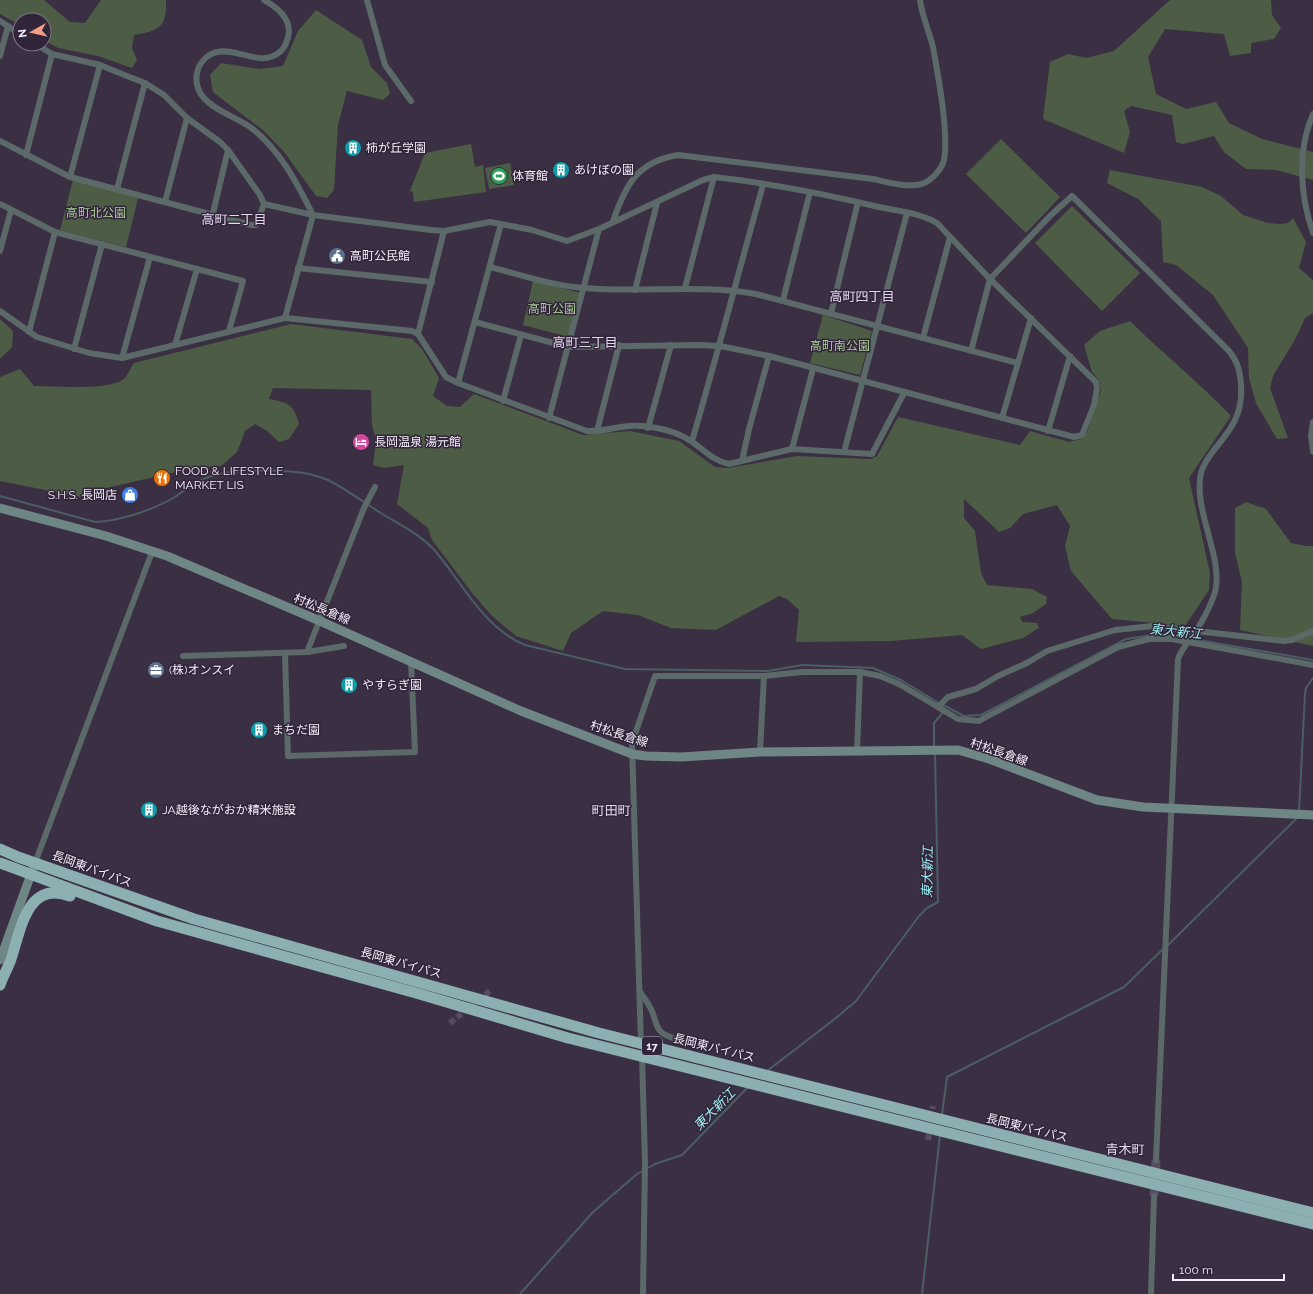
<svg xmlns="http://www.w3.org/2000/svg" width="1313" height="1294" viewBox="0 0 1313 1294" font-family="Raleway,'Noto Sans JP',sans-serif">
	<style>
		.green { fill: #4d5d45 }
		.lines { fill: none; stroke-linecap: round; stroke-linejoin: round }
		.stream { stroke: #4a5e63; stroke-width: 2 }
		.street-tunnel { stroke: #574c5f; stroke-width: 6; stroke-dasharray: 6 3; stroke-linecap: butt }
		.secondary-tunnel { stroke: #574c5f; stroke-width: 9; stroke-dasharray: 9 4.5; stroke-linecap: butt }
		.street { stroke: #5b6969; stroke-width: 6 }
		.secondary { stroke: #6f8686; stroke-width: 9 }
		.highway { stroke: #8cafb1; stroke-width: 11 }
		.labels { text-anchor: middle; stroke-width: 3; stroke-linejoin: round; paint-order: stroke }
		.shield { fill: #312539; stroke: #bab1c1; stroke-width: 1 }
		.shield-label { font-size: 11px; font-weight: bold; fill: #f5edfb }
		.poi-label { font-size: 12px; fill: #f5edfb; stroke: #312539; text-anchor: start }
		.park-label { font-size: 12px; fill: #a8cb98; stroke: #312539 }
		.street-label { font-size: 12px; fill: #f5edfb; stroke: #312539 }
		.neighbourhood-label { font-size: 13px; fill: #e6d7f1; stroke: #312539 }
		.water-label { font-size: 13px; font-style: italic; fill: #9cedf1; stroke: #312539 }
	</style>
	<rect width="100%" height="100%" fill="#3b2f43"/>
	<g class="green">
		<path d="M 0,0 L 44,0 L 70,22 L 85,23 L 101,0 L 166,0 C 167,27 159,31 134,35 L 132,48 L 137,60 L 132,68 L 98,56 L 58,48 L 44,40 L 44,20 L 20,20 L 20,25 L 0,14 Z"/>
		<path d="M 1170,0 L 1271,0 L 1272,15 L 1281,28 L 1274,39 L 1251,43 L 1251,53 L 1230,56 L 1224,34 L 1165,29 L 1148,57 L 1156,94 L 1186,109 L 1216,102 L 1229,123 L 1262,139 L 1313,152 L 1313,180 L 1276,170 L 1246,169 L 1224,152 L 1214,136 L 1183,144 L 1176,142 L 1172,115 L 1131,106 L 1124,111 L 1130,132 L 1124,153 L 1043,119 L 1050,62 L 1068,54 L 1086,58 L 1114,51 Z"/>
		<path d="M 316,10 L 362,40 L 371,67 L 387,83 L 390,94 L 383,100 L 347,91 L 338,125 L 334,190 L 327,198 L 316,196 L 285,153 L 264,131 L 213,92 L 210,75 L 221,63 L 259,69 L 283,66 L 298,31 Z"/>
		<path d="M 1001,139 L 1060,197 L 1026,233 L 966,174 Z"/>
		<path d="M 471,144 L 475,167 L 483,165 L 486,192 L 414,202 L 413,192 L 410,191 L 425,153 Z"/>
		<path d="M 510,163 L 514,185 L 489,189 L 485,168 Z"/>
		<path d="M 1110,170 L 1202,187 L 1221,196 L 1243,215 L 1268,223 L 1281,224 L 1288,223 L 1293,218 L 1306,242 L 1299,268 L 1313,280 L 1313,313 L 1305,318 L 1297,336 L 1273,376 L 1270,388 L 1288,438 L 1277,439 L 1256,403 L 1249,378 L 1248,348 L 1213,295 L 1176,265 L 1163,262 L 1161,221 L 1138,199 L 1107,183 Z"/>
		<path d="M 73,180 L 138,198 L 126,247 L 60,230 Z"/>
		<path d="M 1072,206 L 1140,273 L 1102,311 L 1035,243 Z"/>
		<path d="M 533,281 L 581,293 L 569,337 L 523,325 Z"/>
		<path d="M 823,315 L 872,331 L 860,375 L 810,363 Z"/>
		<path d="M 0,319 L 13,331 L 12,347 L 0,359 Z"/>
		<path d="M 1130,321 C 1163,354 1199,382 1231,416 L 1189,478 L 1210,573 L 1209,590 L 1185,626 L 1112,619 L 1071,571 L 1065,546 L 1070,526 L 1057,505 L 1023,514 L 1010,528 L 999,532 L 964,499 L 964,518 L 975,531 L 981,573 L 987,585 L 1032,589 L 1047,597 L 1046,604 L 1033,613 L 1020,617 L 1022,622 L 1037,623 L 1039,628 L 1023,638 L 981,649 L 962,635 L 891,641 L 796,642 L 799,610 L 787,599 L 779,596 L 716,630 L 671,628 L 638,615 L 603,611 L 571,633 L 563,651 L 516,636 L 492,616 L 473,594 L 432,540 L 428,528 L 397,504 L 404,465 L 384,468 L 373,465 L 376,439 L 372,425 L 371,390 L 273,388 L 269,399 C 289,403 293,403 299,424 L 289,439 L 279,442 L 267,431 L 255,424 L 245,431 L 237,452 L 221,466 L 198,467 L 102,489 L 85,498 L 0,481 L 0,377 L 20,369 L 34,386 C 55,386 108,391 124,379 C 128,375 131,367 134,363 L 291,324 L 412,339 L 422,349 L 439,378 L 433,396 L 447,406 L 460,407 L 474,394 L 583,435 L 630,431 L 679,441 L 715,467 L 728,468 L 797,456 L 871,459 L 877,456 L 898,417 L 1020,445 L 1030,431 L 1069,442 L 1081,439 L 1087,432 L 1101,390 L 1099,380 L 1092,372 L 1084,345 L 1100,331 Z"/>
		<path d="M 1246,502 L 1266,509 L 1291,543 L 1306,546 L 1313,546 L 1313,646 L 1240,630 L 1242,582 L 1235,553 L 1235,508 Z"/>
	</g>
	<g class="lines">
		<g class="stream">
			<path d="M 0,496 L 95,522 C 120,521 153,510 175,497 C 185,490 194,482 206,478 C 229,469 270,470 296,472 C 306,473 318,476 328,480 C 348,490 366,504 384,515 C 402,526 423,536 436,552 C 463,584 484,628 525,645 L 625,669 L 768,671 L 802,665 L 873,668 L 901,680 L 939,703"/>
			<path d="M 1192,639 L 1313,660"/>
			<path d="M 943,705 L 964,716 L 981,715 L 1126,639 L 1160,634 L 1188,639"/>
			<path d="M 934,747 L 934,723 L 944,711"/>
			<path d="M 1299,812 L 1305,693 L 1306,688 L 1313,678"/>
			<path d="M 1168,945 L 1297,818"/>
			<path d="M 767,1071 L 836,1018 L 856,1001 L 919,916 L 927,908 L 938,902 L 935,753"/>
			<path d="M 942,1115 L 947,1077 L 1124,987 L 1163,949"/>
			<path d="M 520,1294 L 593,1212 L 637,1174 L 655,1164 L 682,1155 L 748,1087"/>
			<path d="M 922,1294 L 940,1135"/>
		</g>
		<g class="street-tunnel">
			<path d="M 450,1023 L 491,990"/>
			<path d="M 931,1118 L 933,1106"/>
			<path d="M 928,1140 L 930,1127"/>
		</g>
		<path class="secondary-tunnel" d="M 1154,1196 L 1156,1160"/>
		<g class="street">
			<path d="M 264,0 C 276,7 289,16 289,32 C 288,39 286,46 281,51 C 261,69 238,47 217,52 C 207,54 199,63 197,73 C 195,82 198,92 204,98 C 215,111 236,117 250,127 C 279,148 297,183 313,215 L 431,230 L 444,231 L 490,222 L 532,230 L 567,241 L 599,229 L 703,180 L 714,177 C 769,183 825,194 879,207 C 898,211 920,213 937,223 L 990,279 L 1096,382 L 1097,389 L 1094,405 L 1082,435 L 1074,437 L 769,356 L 720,346 L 701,345 L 568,347 L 475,322"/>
			<path d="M 367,0 L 385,65 L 411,101"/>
			<path d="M 0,21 L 20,34"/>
			<path d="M 0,56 L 8,26"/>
			<path d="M 1313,114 C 1297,150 1300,196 1313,233"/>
			<path d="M 0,141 L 70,177 L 251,225 L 256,225 L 264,204 L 260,195 L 228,150 L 220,142 L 187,118 L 164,95 L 145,83 L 127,76 L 100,65 L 52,54 L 36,44"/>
			<path d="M 26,155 L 52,54"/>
			<path d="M 70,177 L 100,65"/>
			<path d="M 117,189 L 145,83"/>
			<path d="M 165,202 L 187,118"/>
			<path d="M 0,204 L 55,232 L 243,281 L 229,331"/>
			<path d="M 264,204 L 313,215 L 285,318"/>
			<path d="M 213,213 L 228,150"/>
			<path d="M 613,221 C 626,184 637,162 678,155 L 873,179 C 887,182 907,188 922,184 C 931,181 942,169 944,160 C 949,133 938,75 933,47 C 929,31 922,16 920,0"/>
			<path d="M 0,251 L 11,210"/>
			<path d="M 490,267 C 521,275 553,286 585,288 C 642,293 699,284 756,294 L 1018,363"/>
			<path d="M 298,268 L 432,282"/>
			<path d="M 685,288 L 714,177"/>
			<path d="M 635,290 L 657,203"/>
			<path d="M 783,300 L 810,192"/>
			<path d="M 0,311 L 37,337 L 89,353 L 122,358 L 285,318 L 412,331 L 418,334 L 446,377 L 458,383 L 587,431 C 602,432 615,427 630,426 C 645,425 668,429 682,436 C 700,444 709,460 729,464 L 792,449 L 872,454 L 904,393"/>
			<path d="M 831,313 L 858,202"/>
			<path d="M 29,332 L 55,232"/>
			<path d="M 418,334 L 444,231"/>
			<path d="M 923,338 L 950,237"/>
			<path d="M 175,345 L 197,269"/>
			<path d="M 74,349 L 102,244"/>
			<path d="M 971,351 L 990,279 L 1051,215 L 1072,196 L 1229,351 C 1238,362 1240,371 1241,385 C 1243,414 1232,428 1214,450 C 1209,457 1203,464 1201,473 C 1193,508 1221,553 1216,587 C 1215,598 1202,622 1196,631 C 1189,641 1182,648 1178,659 L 1156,1160"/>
			<path d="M 122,358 L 150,257"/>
			<path d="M 458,383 L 501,224"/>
			<path d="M 503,401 L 521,335"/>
			<path d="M 549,418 L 599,229"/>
			<path d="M 1002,418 L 1031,318"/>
			<path d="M 1313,422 L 1311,435 L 1313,452"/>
			<path d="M 648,428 L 671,345"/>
			<path d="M 597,431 L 619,345"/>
			<path d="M 1048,431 L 1070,356"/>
			<path d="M 692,441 C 717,356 739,270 763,185"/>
			<path d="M 792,449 L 813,369"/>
			<path d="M 844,452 L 907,213"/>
			<path d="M 742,461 L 749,429 L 769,356"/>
			<path d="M 307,652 L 344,646"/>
			<path d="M 285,653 L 288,756 L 415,752 L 411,661"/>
			<path d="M 183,656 L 307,652 L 364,508 L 375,487"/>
			<path d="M 938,707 L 948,697 L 976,689 L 998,676 L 1027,663 L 1047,651 L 1115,630 L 1153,626 L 1284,641 L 1292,640 L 1313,631"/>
			<path d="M 857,751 L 860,672"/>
			<path d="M 760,752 L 764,676"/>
			<path d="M 35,863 L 152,552"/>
			<path d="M 640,992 C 644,998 648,1003 651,1009 C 658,1024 654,1032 673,1038"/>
			<path d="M 641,1046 L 632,743 L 655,676 L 764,676 L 802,672 L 860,672 L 880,676 L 899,684 L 958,719 L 979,721 L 988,716 L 1118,647 L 1149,639 L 1172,639 L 1313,665"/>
			<path d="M 642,1055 L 645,1163 L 643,1294"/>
			<path d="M 1151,1294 L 1154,1196"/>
		</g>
		<g class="secondary">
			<path d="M 0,508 L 106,536 L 167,556 L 320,621 L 521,711 L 632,754 L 646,756 L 681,757 L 760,752 L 958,750 L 989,759 L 1097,800 L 1143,807 L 1313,815"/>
			<path d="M 0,960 L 35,863"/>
		</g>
		<g class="highway">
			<path d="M 0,849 L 18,857 L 194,919 L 599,1033 L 1313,1213"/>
			<path d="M 0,863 L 157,921 L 416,993 L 568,1038 L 1313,1224"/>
			<path d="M 0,985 C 3,976 8,968 11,959 C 21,929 27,880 70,896"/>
		</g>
	</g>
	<defs>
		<g id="building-disc" transform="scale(0.9)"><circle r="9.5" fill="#0f9aa8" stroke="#312539"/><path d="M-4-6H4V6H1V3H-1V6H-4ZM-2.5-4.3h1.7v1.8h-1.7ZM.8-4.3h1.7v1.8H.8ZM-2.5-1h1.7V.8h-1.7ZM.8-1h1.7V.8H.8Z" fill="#fff"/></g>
		<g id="stadium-disc" transform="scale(0.9)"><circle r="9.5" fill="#2e9e5b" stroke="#312539"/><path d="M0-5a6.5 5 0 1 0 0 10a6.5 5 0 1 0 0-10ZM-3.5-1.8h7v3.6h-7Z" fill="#fff"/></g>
		<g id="civic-disc" transform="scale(0.9)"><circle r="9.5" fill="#5c6f8a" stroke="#312539"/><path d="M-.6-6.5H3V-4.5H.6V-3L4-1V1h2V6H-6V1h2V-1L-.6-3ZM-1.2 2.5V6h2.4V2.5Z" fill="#fff"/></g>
		<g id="hotel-disc" transform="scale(0.9)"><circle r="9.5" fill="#d1479c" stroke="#312539"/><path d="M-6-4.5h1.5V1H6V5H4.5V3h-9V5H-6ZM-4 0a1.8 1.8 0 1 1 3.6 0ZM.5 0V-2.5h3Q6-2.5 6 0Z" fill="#fff"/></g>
		<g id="restaurant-disc" transform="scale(0.9)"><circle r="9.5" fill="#e8710a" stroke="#312539"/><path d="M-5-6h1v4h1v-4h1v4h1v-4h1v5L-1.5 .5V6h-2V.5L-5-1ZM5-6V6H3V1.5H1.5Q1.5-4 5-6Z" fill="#fff"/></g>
		<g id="shop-disc" transform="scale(0.9)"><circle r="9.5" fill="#3f7fe0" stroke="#312539"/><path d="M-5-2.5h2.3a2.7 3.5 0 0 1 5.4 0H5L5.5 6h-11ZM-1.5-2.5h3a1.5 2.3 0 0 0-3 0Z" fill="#fff"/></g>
		<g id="office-disc" transform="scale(0.9)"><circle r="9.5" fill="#5c6f8a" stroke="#312539"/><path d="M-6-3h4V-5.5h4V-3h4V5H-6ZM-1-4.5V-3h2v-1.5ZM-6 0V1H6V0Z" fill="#fff"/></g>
	</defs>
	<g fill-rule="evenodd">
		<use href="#building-disc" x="353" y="148"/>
		<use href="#building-disc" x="561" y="170"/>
		<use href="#stadium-disc" x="499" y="176"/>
		<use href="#civic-disc" x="337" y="256"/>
		<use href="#hotel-disc" x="361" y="442"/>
		<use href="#restaurant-disc" x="162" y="478"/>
		<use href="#shop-disc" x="130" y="495"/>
		<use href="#office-disc" x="156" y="670"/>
		<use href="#building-disc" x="349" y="685"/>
		<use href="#building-disc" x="259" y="730"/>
		<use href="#building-disc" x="149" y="810"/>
	</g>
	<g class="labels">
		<rect class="shield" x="642" y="1037" width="20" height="18" rx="3"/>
		<g class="shield-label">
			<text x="652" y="1050">17</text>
		</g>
		<g class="poi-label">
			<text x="366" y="152">柿が丘学園</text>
			<text x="574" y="174">あけぼの園</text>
			<text x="512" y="180">体育館</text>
			<text x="350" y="260">高町公民館</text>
			<text x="374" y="446">長岡温泉 湯元館</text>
			<text x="175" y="475">FOOD &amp; LIFESTYLE<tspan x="175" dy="14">MARKET LIS</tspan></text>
			<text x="117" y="499" text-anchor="end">S.H.S. 長岡店</text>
			<text x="169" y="674">(株)オンスイ</text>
			<text x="362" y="689">やすらぎ園</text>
			<text x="272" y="734">まちだ園</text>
			<text x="162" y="814">JA越後ながおか精米施設</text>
		</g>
		<g class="park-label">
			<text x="96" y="217">高町北公園</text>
			<text x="552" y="313">高町公園</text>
			<text x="840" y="350">高町南公園</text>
		</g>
		<g class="street-label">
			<text transform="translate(322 609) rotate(23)" y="4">村松長倉線</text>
			<text transform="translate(619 734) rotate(18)" y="4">村松長倉線</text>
			<text transform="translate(999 752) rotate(19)" y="4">村松長倉線</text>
			<text transform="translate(92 869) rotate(20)" y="4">長岡東バイパス</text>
			<text transform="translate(401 963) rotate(16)" y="4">長岡東バイパス</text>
			<text transform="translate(714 1048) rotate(14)" y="4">長岡東バイパス</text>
			<text transform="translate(1027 1128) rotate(14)" y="4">長岡東バイパス</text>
		</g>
		<g class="neighbourhood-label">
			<text x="234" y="224">高町二丁目</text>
			<text x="862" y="301">高町四丁目</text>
			<text x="585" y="347">高町三丁目</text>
			<text x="611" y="815">町田町</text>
			<text x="1125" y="1154">青木町</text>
		</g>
		<g class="water-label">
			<text transform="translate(1176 631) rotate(6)" y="5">東大新江</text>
			<text transform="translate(927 872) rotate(-89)" y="5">東大新江</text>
			<text transform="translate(714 1109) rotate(-45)" y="5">東大新江</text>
		</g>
	</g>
	<g transform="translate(32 32) rotate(262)"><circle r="19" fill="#312539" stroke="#7f7587"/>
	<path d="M0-3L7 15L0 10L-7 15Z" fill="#f49e89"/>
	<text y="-6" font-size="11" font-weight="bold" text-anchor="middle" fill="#f5edfb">N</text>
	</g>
	<path d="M1173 1274v6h111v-6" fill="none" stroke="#f5edfb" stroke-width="2"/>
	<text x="1179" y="1274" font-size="12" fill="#f5edfb" stroke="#312539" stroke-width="3" paint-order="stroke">100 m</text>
</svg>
